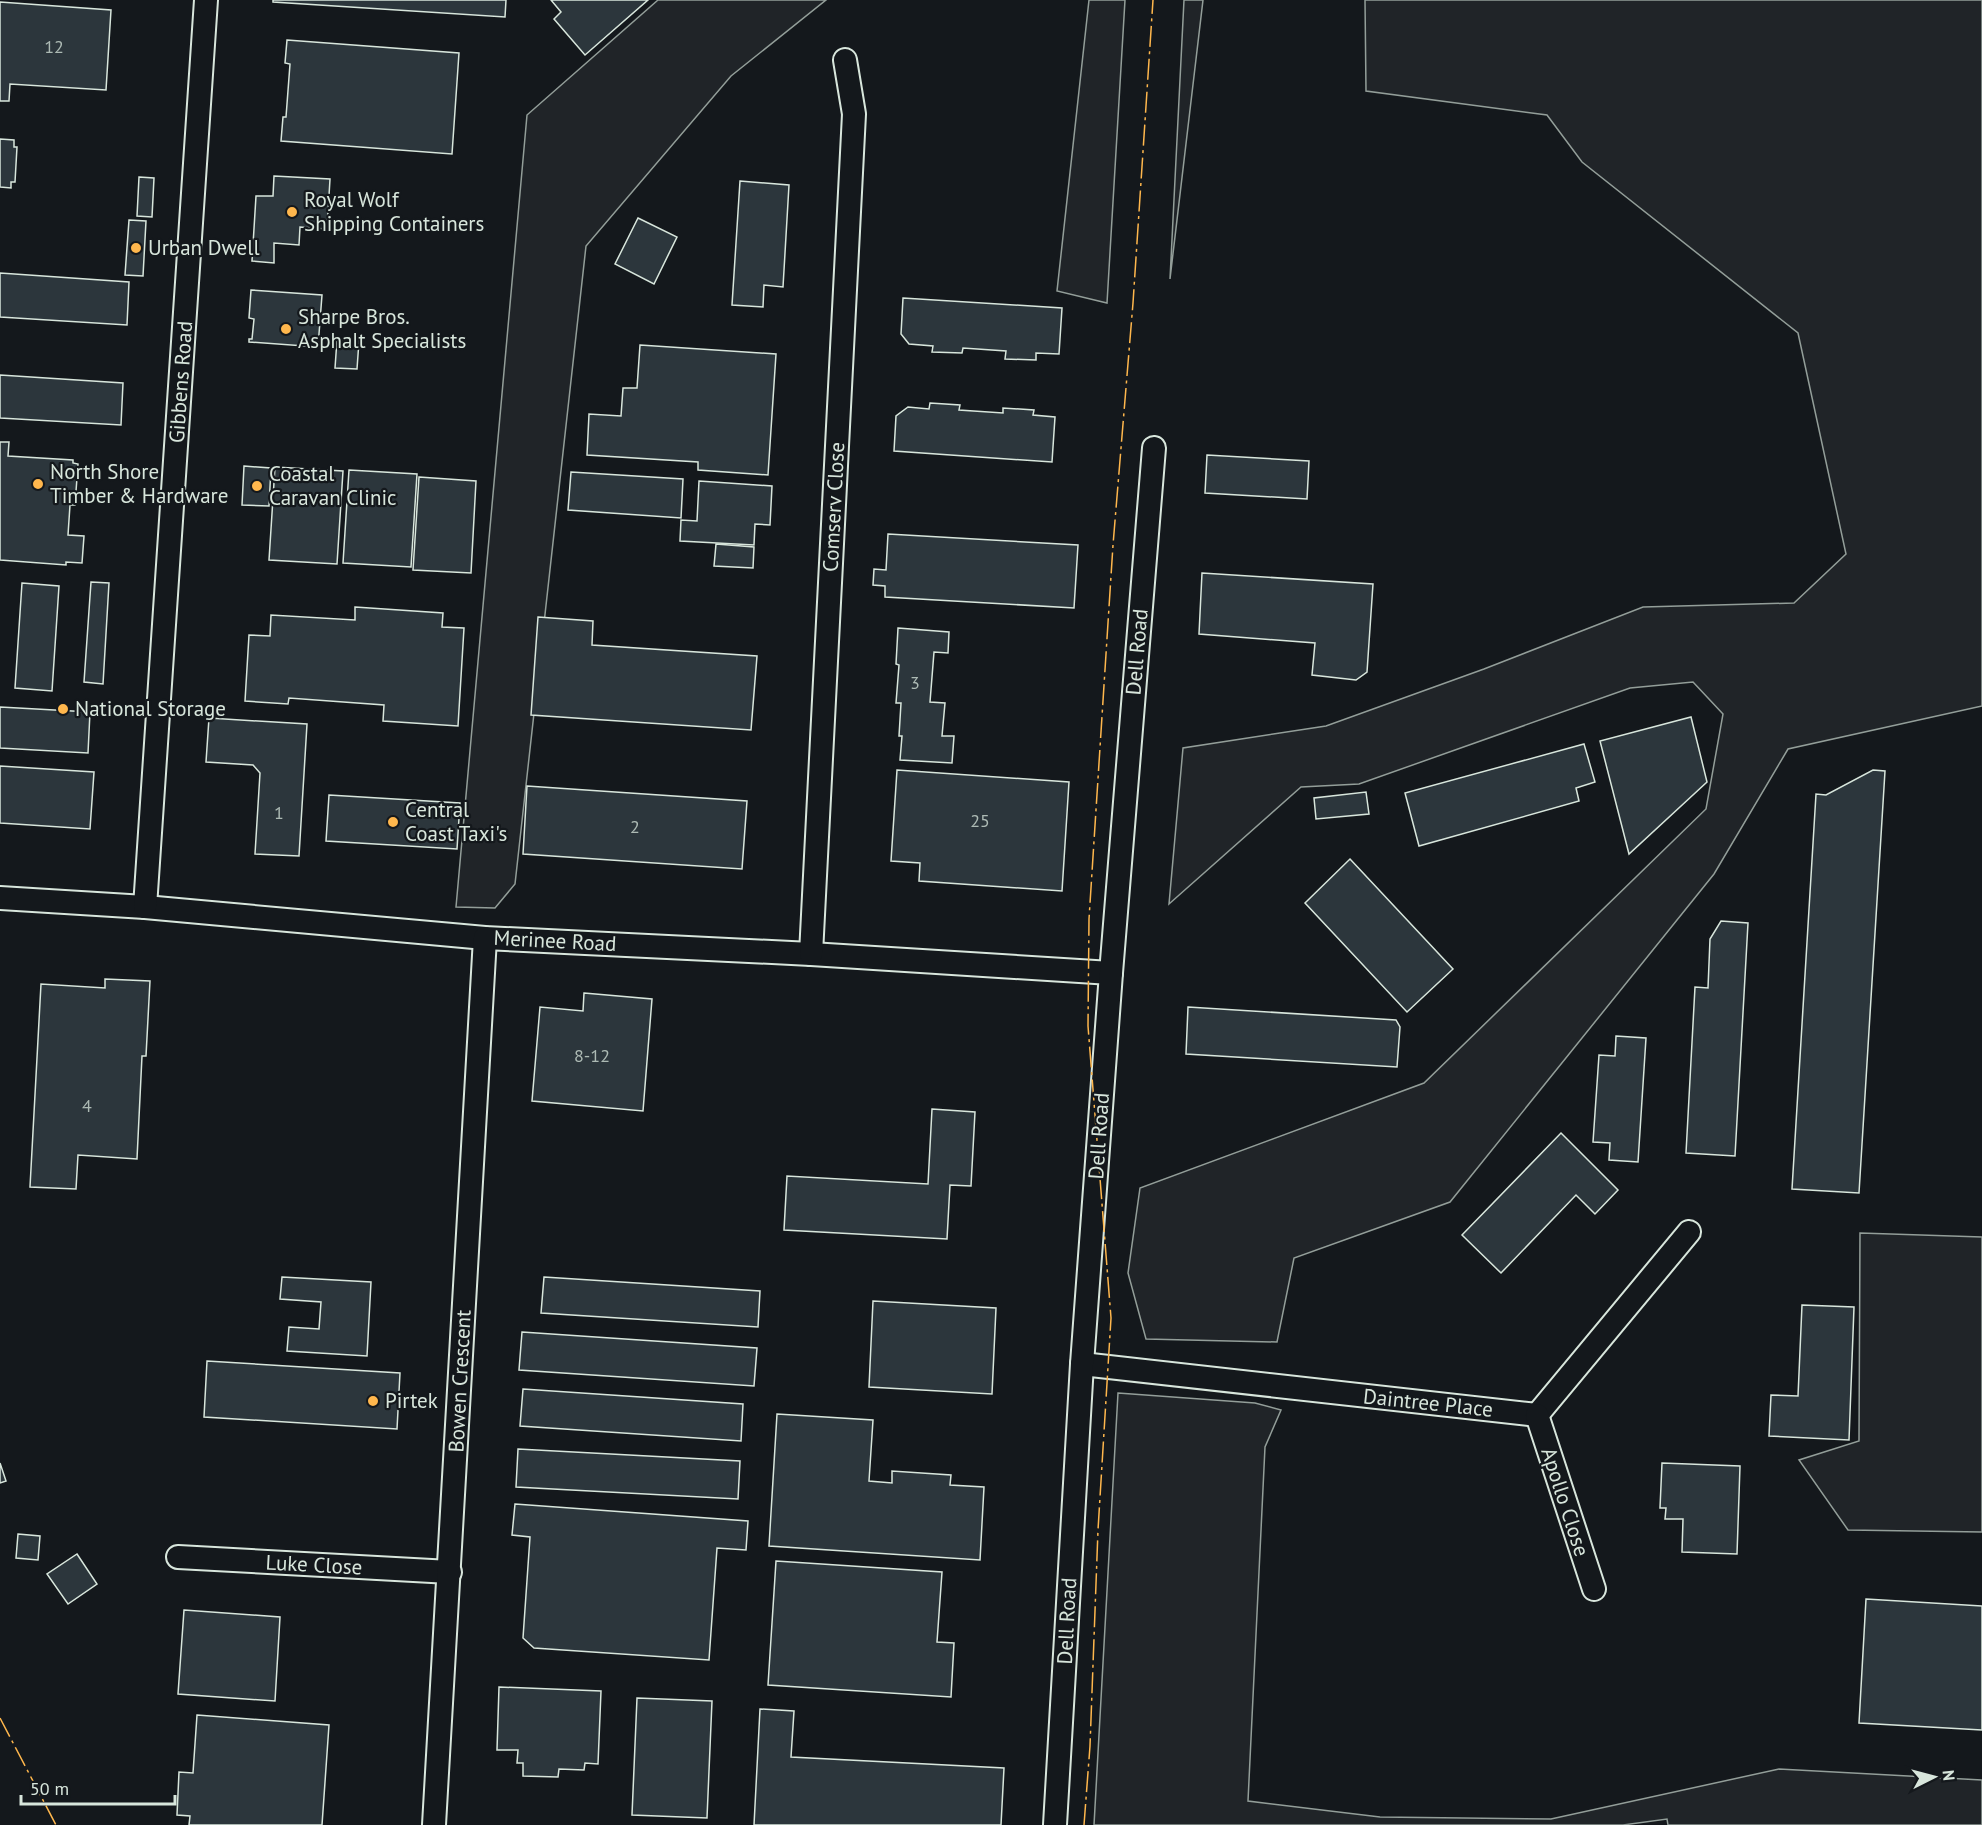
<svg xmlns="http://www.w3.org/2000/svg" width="1982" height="1825" viewBox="0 0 1982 1825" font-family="'PT Sans',sans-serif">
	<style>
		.green { fill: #202428; stroke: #939e99; stroke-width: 1.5 }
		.building { fill: #2c363c; stroke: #d8e6dc; stroke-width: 1.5 }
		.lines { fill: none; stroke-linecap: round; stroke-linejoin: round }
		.minor-casing { stroke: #d8e6dc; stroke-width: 26 }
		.minor { stroke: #14181c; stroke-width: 22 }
		.power { stroke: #ffb74d; stroke-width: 1.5; stroke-dasharray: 21 4.5 3 4.5; stroke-linecap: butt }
		.poi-dot { fill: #ffb74d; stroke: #14181c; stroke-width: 2 }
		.labels { text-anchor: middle; stroke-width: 4.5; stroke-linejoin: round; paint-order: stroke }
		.number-label { font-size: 18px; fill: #adbab4 }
		.poi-label { font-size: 21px; fill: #d8e6dc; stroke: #14181c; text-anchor: start }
		.street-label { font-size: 21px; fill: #d8e6dc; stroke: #14181c }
	</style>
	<rect width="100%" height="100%" fill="#14181c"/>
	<g class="green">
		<path d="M 658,0 L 826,0 L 731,76 L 586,246 L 515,884 L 495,908 L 456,907 L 527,115 Z"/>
		<path d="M 1089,0 L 1125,0 L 1107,303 L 1057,291 Z"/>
		<path d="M 1184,0 L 1203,0 L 1170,279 Z"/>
		<path d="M 1365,0 L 1982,0 L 1982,706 L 1788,749 L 1714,874 L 1450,1202 L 1294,1258 L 1277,1342 L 1146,1339 L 1128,1273 L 1140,1188 L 1424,1083 L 1706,809 L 1723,714 L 1693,682 L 1630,688 L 1359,784 L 1301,787 L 1169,904 L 1183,748 L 1326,726 L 1484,669 L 1643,607 L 1794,603 L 1846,554 L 1798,333 L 1582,162 L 1547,115 L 1366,91 Z"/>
		<path d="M 1860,1233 L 1982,1237 L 1982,1532 L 1848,1530 L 1799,1460 L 1859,1441 Z"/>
		<path d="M 1118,1393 L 1255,1403 L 1281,1410 L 1265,1447 L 1248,1801 L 1380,1817 L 1551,1819 L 1779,1769 L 1982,1780 L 1982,1825 L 1668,1825 L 1667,1819 L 1623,1825 L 1094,1825 Z"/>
	</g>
	<g class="building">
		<path d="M 273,0 L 506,0 L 505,17 L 273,2 Z"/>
		<path d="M 551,0 L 648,0 L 585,55 L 554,19 L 561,12 Z"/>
		<path d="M 0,2 L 111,10 L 106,90 L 10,84 L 9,101 L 0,101 Z"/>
		<path d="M 287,40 L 459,53 L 452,154 L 281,141 L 283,117 L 286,117 L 290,64 L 285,63 Z"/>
		<path d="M 0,139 L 14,140 L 14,147 L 17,147 L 15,182 L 11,182 L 11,188 L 0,187 Z"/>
		<path d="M 274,176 L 330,179 L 327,229 L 300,227 L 299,245 L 274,243 L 274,263 L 252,261 L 256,196 L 273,196 Z"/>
		<path d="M 139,177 L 154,178 L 152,217 L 137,216 Z"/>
		<path d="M 740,181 L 789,185 L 783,287 L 764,285 L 763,307 L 732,305 Z"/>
		<path d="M 638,218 L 677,237 L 654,284 L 615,264 Z"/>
		<path d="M 129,220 L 146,221 L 143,276 L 125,275 Z"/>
		<path d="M 0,273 L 129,282 L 127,325 L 0,317 Z"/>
		<path d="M 251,290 L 322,295 L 318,347 L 249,342 L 249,339 L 252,339 L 254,319 L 249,318 Z"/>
		<path d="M 903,298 L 1062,308 L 1059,354 L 1036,353 L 1036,360 L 1005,359 L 1006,351 L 963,348 L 962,353 L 932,352 L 933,346 L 909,344 L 901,334 Z"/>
		<path d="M 337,340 L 359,341 L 357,369 L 335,368 Z"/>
		<path d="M 640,345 L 776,354 L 768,475 L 698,470 L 698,462 L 587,455 L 589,414 L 621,416 L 623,388 L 637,388 Z"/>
		<path d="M 0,375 L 123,383 L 121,425 L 0,418 Z"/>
		<path d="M 930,403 L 960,405 L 959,410 L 1003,413 L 1003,408 L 1034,410 L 1033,415 L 1055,417 L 1052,462 L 894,451 L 896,416 L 908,407 L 929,409 Z"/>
		<path d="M 0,442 L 9,442 L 8,456 L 73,460 L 73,463 L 78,464 L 75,505 L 70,505 L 68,535 L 84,536 L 82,563 L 66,562 L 66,565 L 0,560 Z"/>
		<path d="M 1207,455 L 1309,461 L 1307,499 L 1205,493 Z"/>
		<path d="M 244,466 L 271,468 L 269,506 L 242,505 Z"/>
		<path d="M 275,467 L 343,471 L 337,564 L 269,560 Z"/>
		<path d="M 349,470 L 417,474 L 411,567 L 343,563 Z"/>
		<path d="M 571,472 L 683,479 L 681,518 L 568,510 Z"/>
		<path d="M 419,477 L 476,481 L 471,573 L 413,570 Z"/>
		<path d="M 699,481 L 772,486 L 770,525 L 755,524 L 754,545 L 680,541 L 681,520 L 697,521 Z"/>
		<path d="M 888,534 L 1078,545 L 1074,608 L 885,597 L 885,586 L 873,585 L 874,569 L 886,570 Z"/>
		<path d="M 716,544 L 754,547 L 753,568 L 714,566 Z"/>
		<path d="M 1202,573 L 1373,584 L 1367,672 L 1356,680 L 1312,675 L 1315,643 L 1199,634 Z"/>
		<path d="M 91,582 L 109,583 L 103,684 L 84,682 Z"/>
		<path d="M 22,583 L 59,586 L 52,691 L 15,688 Z"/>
		<path d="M 355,607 L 443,613 L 442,627 L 464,628 L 458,726 L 383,721 L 384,705 L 289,698 L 288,704 L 245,701 L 249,635 L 270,636 L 271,615 L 355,620 Z"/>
		<path d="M 538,617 L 593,621 L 592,645 L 757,656 L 751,730 L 531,715 Z"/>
		<path d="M 898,628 L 949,632 L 948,653 L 934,652 L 930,702 L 945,703 L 942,736 L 954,736 L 952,763 L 900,760 L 902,736 L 899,736 L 901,703 L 896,703 L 899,665 L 896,664 Z"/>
		<path d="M 0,707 L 90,712 L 88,753 L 0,748 Z"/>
		<path d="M 1691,717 L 1707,782 L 1629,854 L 1600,741 Z"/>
		<path d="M 209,718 L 307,724 L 299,856 L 255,854 L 260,773 L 253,765 L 206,762 Z"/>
		<path d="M 1584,744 L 1595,782 L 1576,788 L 1579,801 L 1419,846 L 1405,793 Z"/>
		<path d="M 0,766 L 94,772 L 90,829 L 0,823 Z"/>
		<path d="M 897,770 L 1069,782 L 1062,891 L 919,881 L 920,863 L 891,861 Z"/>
		<path d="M 1873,770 L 1885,771 L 1859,1193 L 1792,1189 L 1816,794 L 1826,795 Z"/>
		<path d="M 527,786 L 747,801 L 742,869 L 523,854 Z"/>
		<path d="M 1366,792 L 1369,814 L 1316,819 L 1314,798 Z"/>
		<path d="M 329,795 L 460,803 L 457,849 L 326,841 Z"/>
		<path d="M 1350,859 L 1453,969 L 1407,1012 L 1305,903 Z"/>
		<path d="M 1721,921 L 1748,923 L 1735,1156 L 1686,1153 L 1695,987 L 1708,988 L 1710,939 Z"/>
		<path d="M 105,979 L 150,981 L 146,1056 L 142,1056 L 137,1159 L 78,1155 L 76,1189 L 30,1187 L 41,984 L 105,988 Z"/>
		<path d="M 584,993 L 652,999 L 643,1111 L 532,1101 L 540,1007 L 583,1011 Z"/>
		<path d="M 1188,1007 L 1396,1020 L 1400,1027 L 1397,1067 L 1186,1054 Z"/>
		<path d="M 1616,1036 L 1646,1038 L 1638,1162 L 1609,1160 L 1610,1143 L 1593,1142 L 1599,1055 L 1615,1056 Z"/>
		<path d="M 932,1109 L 975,1112 L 971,1186 L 950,1185 L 947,1239 L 784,1230 L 787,1176 L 928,1184 Z"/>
		<path d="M 1561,1133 L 1618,1190 L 1595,1214 L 1576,1195 L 1501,1273 L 1462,1235 Z"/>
		<path d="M 282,1277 L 371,1282 L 367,1356 L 287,1351 L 289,1327 L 319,1329 L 321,1302 L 280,1299 Z"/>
		<path d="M 544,1277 L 760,1291 L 758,1327 L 541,1313 Z"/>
		<path d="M 873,1301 L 996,1308 L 992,1394 L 869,1387 Z"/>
		<path d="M 1802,1305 L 1854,1307 L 1849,1440 L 1769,1436 L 1771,1395 L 1798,1396 Z"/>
		<path d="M 522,1332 L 757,1348 L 754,1386 L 519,1370 Z"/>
		<path d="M 207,1361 L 400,1373 L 397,1429 L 204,1417 Z"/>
		<path d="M 523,1389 L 743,1404 L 741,1441 L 520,1426 Z"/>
		<path d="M 777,1414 L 873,1420 L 869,1481 L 892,1483 L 892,1471 L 951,1475 L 950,1485 L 984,1487 L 980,1560 L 769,1546 Z"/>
		<path d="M 518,1449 L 740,1461 L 738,1499 L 516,1487 Z"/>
		<path d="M 0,1463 L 6,1481 L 0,1483 Z"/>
		<path d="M 1662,1463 L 1740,1466 L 1737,1554 L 1682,1552 L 1683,1519 L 1665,1519 L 1666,1508 L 1660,1508 Z"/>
		<path d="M 515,1504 L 748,1521 L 746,1550 L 717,1548 L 709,1660 L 534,1648 L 523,1638 L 530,1537 L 512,1535 Z"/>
		<path d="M 18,1534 L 40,1536 L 38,1560 L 16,1558 Z"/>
		<path d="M 77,1554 L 97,1584 L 68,1604 L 47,1574 Z"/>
		<path d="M 776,1561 L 942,1572 L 937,1642 L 954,1643 L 951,1697 L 768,1685 Z"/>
		<path d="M 1866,1599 L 1982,1606 L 1982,1730 L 1859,1723 Z"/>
		<path d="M 184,1610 L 280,1617 L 275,1701 L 178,1694 Z"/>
		<path d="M 499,1687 L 601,1691 L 598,1764 L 585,1763 L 584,1770 L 559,1769 L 558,1777 L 523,1776 L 523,1763 L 517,1763 L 518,1750 L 497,1750 Z"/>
		<path d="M 637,1698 L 712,1701 L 707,1818 L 632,1815 Z"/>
		<path d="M 760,1709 L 794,1711 L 791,1757 L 1004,1768 L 1001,1825 L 754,1825 Z"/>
		<path d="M 197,1715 L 329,1725 L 322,1825 L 189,1825 L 190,1816 L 177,1815 L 179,1772 L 193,1773 Z"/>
	</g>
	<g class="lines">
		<g class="minor-casing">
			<g id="minor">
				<path d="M 0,898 L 145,907 L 485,938 L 811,954 L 1111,973"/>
				<path d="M 145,907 L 206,0"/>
				<path d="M 811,954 L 854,114 L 845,60"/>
				<path d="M 1082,1364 L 1537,1415 L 1689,1232"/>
				<path d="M 1537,1415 L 1594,1589"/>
				<path d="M 178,1557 L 450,1572"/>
				<path d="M 434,1825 L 485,938"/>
				<path d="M 1055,1825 L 1082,1364 L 1111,973 L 1154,448"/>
			</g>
		</g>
		<use href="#minor" class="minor"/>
		<g class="power">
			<path d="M 0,1718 L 56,1825"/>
			<path d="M 1084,1825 L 1090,1746 L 1098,1530 L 1111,1318 L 1088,1026 L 1089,919 L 1113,545 L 1133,303 L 1153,0"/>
		</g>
	</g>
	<g class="poi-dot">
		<circle cx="292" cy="212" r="6"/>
		<circle cx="136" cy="248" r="6"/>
		<circle cx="286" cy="329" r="6"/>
		<circle cx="38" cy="484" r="6"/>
		<circle cx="257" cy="486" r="6"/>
		<circle cx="63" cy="709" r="6"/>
		<circle cx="393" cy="822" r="6"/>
		<circle cx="373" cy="1401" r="6"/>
	</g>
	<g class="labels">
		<g class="number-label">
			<text x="54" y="53">12</text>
			<text x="915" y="689">3</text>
			<text x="279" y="819">1</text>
			<text x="980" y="827">25</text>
			<text x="635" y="833">2</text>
			<text x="592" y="1062">8-12</text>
			<text x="87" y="1112">4</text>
		</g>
		<g class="poi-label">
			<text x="304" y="207">Royal Wolf<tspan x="304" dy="24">Shipping Containers</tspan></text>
			<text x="148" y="255">Urban Dwell</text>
			<text x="298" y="324">Sharpe Bros.<tspan x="298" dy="24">Asphalt Specialists</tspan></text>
			<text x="50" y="479">North Shore<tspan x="50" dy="24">Timber &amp; Hardware</tspan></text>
			<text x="269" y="481">Coastal<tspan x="269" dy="24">Caravan Clinic</tspan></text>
			<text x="75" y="716">National Storage</text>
			<text x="405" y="817">Central<tspan x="405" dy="24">Coast Taxi's</tspan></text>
			<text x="385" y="1408">Pirtek</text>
		</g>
		<g class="street-label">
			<text transform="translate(181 382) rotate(-86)" y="7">Gibbens Road</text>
			<text transform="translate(834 507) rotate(-87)" y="7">Comserv Close</text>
			<text transform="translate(1137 652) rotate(-85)" y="7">Dell Road</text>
			<text transform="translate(555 941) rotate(3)" y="7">Merinee Road</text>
			<text transform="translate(1099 1136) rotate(-86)" y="7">Dell Road</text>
			<text transform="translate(460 1381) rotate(-87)" y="7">Bowen Crescent</text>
			<text transform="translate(1428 1403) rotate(6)" y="7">Daintree Place</text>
			<text transform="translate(1565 1502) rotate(72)" y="7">Apollo Close</text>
			<text transform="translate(314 1565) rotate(3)" y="7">Luke Close</text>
			<text transform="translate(1067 1621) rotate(-87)" y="7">Dell Road</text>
		</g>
	</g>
	<g transform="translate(1934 1777) rotate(84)" stroke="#14181c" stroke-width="4.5" paint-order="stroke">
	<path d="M0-4.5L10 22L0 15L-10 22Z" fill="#d8e6dc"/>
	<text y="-9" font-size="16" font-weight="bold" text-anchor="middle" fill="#d8e6dc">N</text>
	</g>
	<path d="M21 1795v9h154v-9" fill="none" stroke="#d8e6dc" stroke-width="3"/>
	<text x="30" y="1795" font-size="18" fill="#d8e6dc" stroke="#14181c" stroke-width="4.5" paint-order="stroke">50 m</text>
</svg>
